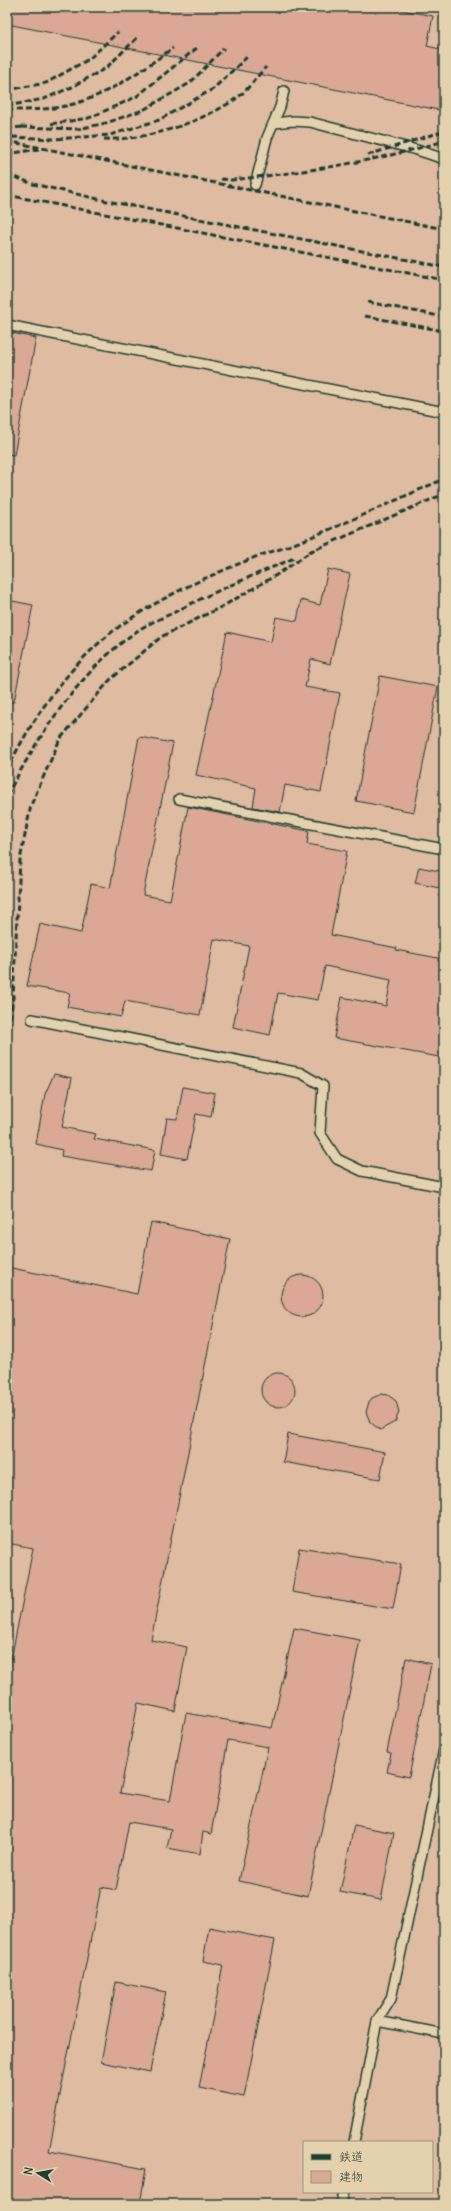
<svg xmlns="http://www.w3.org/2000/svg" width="451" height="2211" viewBox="0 0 451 2211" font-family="Delius,'Klee One',sans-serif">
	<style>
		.built { fill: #debba1; fill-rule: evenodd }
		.building { fill: #daa895; stroke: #1f3d34 }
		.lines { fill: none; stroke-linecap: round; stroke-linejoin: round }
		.lane-casing { stroke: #1f3d34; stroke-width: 12 }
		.lane { stroke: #e4d2af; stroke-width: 9 }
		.rail { stroke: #1f3d34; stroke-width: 3; stroke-dasharray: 6 3; stroke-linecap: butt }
	</style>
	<rect width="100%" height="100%" fill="#e5c8a9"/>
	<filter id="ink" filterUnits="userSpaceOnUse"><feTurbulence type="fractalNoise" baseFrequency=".025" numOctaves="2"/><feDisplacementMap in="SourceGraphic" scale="8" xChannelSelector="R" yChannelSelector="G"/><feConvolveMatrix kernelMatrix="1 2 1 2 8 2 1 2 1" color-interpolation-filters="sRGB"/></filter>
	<g filter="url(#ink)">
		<path class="built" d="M 7,7 L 444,7 L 444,2204 L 7,2204 ZM 304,2142 L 432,2142 L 432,2192 L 304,2192 Z"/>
		<g class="building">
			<path d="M 7,7 L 387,7 L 433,16 L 427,46 L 444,50 L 444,111 L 7,24 Z"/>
			<path d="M 7,332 L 36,338 L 14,455 L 7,454 Z"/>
			<path d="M 328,569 L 350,574 L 330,664 L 311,659 L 305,687 L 340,693 L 321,792 L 285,785 L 280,812 L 253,807 L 256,788 L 196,775 L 227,632 L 271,642 L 276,617 L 297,621 L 301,600 L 320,605 Z"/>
			<path d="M 7,600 L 33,605 L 14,702 L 7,702 Z"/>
			<path d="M 380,676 L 438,687 L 414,812 L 356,801 Z"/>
			<path d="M 139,737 L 173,743 L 143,895 L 170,900 L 188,807 L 309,831 L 307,844 L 347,851 L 331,935 L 397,948 L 396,950 L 438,958 L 438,961 L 444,961 L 444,1058 L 334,1038 L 342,997 L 386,1006 L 391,980 L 325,966 L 318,1000 L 278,993 L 270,1035 L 233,1027 L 249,946 L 214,939 L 200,1015 L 125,1001 L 121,1017 L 67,1007 L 70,993 L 27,986 L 40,924 L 81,933 L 91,884 L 110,888 Z"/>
			<path d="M 419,867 L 444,872 L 444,889 L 415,883 Z"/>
			<path d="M 54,1074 L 72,1078 L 62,1127 L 96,1134 L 94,1139 L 155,1150 L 151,1171 L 61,1156 L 62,1150 L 36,1144 L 45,1094 Z"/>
			<path d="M 183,1087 L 215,1093 L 211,1117 L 196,1114 L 187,1159 L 161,1154 L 167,1118 L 177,1119 Z"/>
			<path d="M 151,1222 L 230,1239 L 151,1640 L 187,1647 L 175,1711 L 138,1703 L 120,1793 L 170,1801 L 186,1713 L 272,1728 L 294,1628 L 360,1640 L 308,1896 L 239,1881 L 268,1747 L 228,1740 L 211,1834 L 203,1832 L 200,1854 L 167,1848 L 171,1829 L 129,1822 L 116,1890 L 101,1887 L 49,2151 L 146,2169 L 140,2204 L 7,2204 L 7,1680 L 33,1548 L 7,1543 L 7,1267 L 137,1294 Z"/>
			<circle cx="302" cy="1296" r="21"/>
			<circle cx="278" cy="1390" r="17"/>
			<path d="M 382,1394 L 388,1395 L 396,1401 L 399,1412 L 395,1422 L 380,1430 L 370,1422 L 366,1412 L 369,1402 L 372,1398 Z"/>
			<path d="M 288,1434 L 385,1452 L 380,1479 L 283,1462 Z"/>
			<path d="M 299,1548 L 401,1564 L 393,1609 L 292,1592 Z"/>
			<path d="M 406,1658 L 431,1664 L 409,1777 L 387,1772 L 391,1753 L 387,1752 Z"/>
			<path d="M 354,1825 L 394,1833 L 381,1900 L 340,1892 Z"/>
			<path d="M 209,1927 L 275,1940 L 244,2097 L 199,2088 L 223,1965 L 203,1961 Z"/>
			<path d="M 116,1982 L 166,1992 L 150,2072 L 101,2062 Z"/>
		</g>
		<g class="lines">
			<g class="lane-casing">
				<g id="lane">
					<path d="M 274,123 L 293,121 L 310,122 L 417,150 L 444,159"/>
					<path d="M 255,185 L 267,138 L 280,107 L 284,91"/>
					<path d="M 7,325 L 444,412"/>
					<path d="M 179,799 L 444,849"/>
					<path d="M 32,1019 L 301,1073 L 323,1086 L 320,1133 L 337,1159 L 362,1171 L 444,1187"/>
					<path d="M 377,2021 L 444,2034"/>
					<path d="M 354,2142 L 377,2021 L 391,1999 L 444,1749"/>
					<path d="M 341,2204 L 344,2192"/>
				</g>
			</g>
			<use href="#lane" class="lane"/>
			<g class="rail">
				<path d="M 7,90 L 46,83 L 89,59 L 118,32"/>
				<path d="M 7,106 L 44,99 L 72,87 L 106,68 L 138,37"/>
				<path d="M 7,110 C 31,110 57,110 80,102 C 112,92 146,67 173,48"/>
				<path d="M 51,124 L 89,118 L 136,97 L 198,47"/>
				<path d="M 21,127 L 78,129 L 106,123 L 143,110 L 190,83 L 224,48"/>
				<path d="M 7,128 L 25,127"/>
				<path d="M 12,137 L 55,139 L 110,135 L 159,120 L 213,89 L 247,57"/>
				<path d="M 104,139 C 146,141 202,122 237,98 C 248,90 257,76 266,67"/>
				<path d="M 7,141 L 444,229"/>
				<path d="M 7,154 L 39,149"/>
				<path d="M 368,155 L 444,131"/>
				<path d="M 7,174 L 33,184 L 107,201 L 444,267"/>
				<path d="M 221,179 L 231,180 C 303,172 375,162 444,141"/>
				<path d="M 7,195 L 444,280"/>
				<path d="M 368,302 L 444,317"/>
				<path d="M 365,316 L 444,331"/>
				<path d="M 309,552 L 444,494"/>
				<path d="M 7,770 C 33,716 71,662 120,626 C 158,599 203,578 246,561 C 261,554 276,551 291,545 C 343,525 393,501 444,479"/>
				<path d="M 7,795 C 41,732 80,670 140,629 C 150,623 162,618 173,613 C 212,592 253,576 294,558"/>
				<path d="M 7,1045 L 13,997 L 20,860 L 31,805 L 60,739 L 110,680 L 161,637 L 225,605 L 278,574 L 313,550"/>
			</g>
		</g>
	</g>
	<rect width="451" height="2211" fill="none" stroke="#e4d2af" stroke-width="24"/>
	<rect x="12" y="12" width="427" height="2187" fill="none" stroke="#1f3d34" stroke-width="1.5" filter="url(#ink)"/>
	<rect x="303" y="2141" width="130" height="52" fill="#e4d2af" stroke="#95967e"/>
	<rect x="311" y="2154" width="20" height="6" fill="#1f3d34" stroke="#95967e"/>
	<text x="339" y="2161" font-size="12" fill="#1f3d34">鉄道</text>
	<rect x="311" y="2171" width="20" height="12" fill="#daa895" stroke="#95967e"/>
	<text x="339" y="2181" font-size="12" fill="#1f3d34">建物</text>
	<g transform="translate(38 2173) rotate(281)" stroke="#e4d2af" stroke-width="3" paint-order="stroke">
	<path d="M0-3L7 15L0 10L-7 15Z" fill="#1f3d34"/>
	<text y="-6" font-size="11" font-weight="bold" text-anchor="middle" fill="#1f3d34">N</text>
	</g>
</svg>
